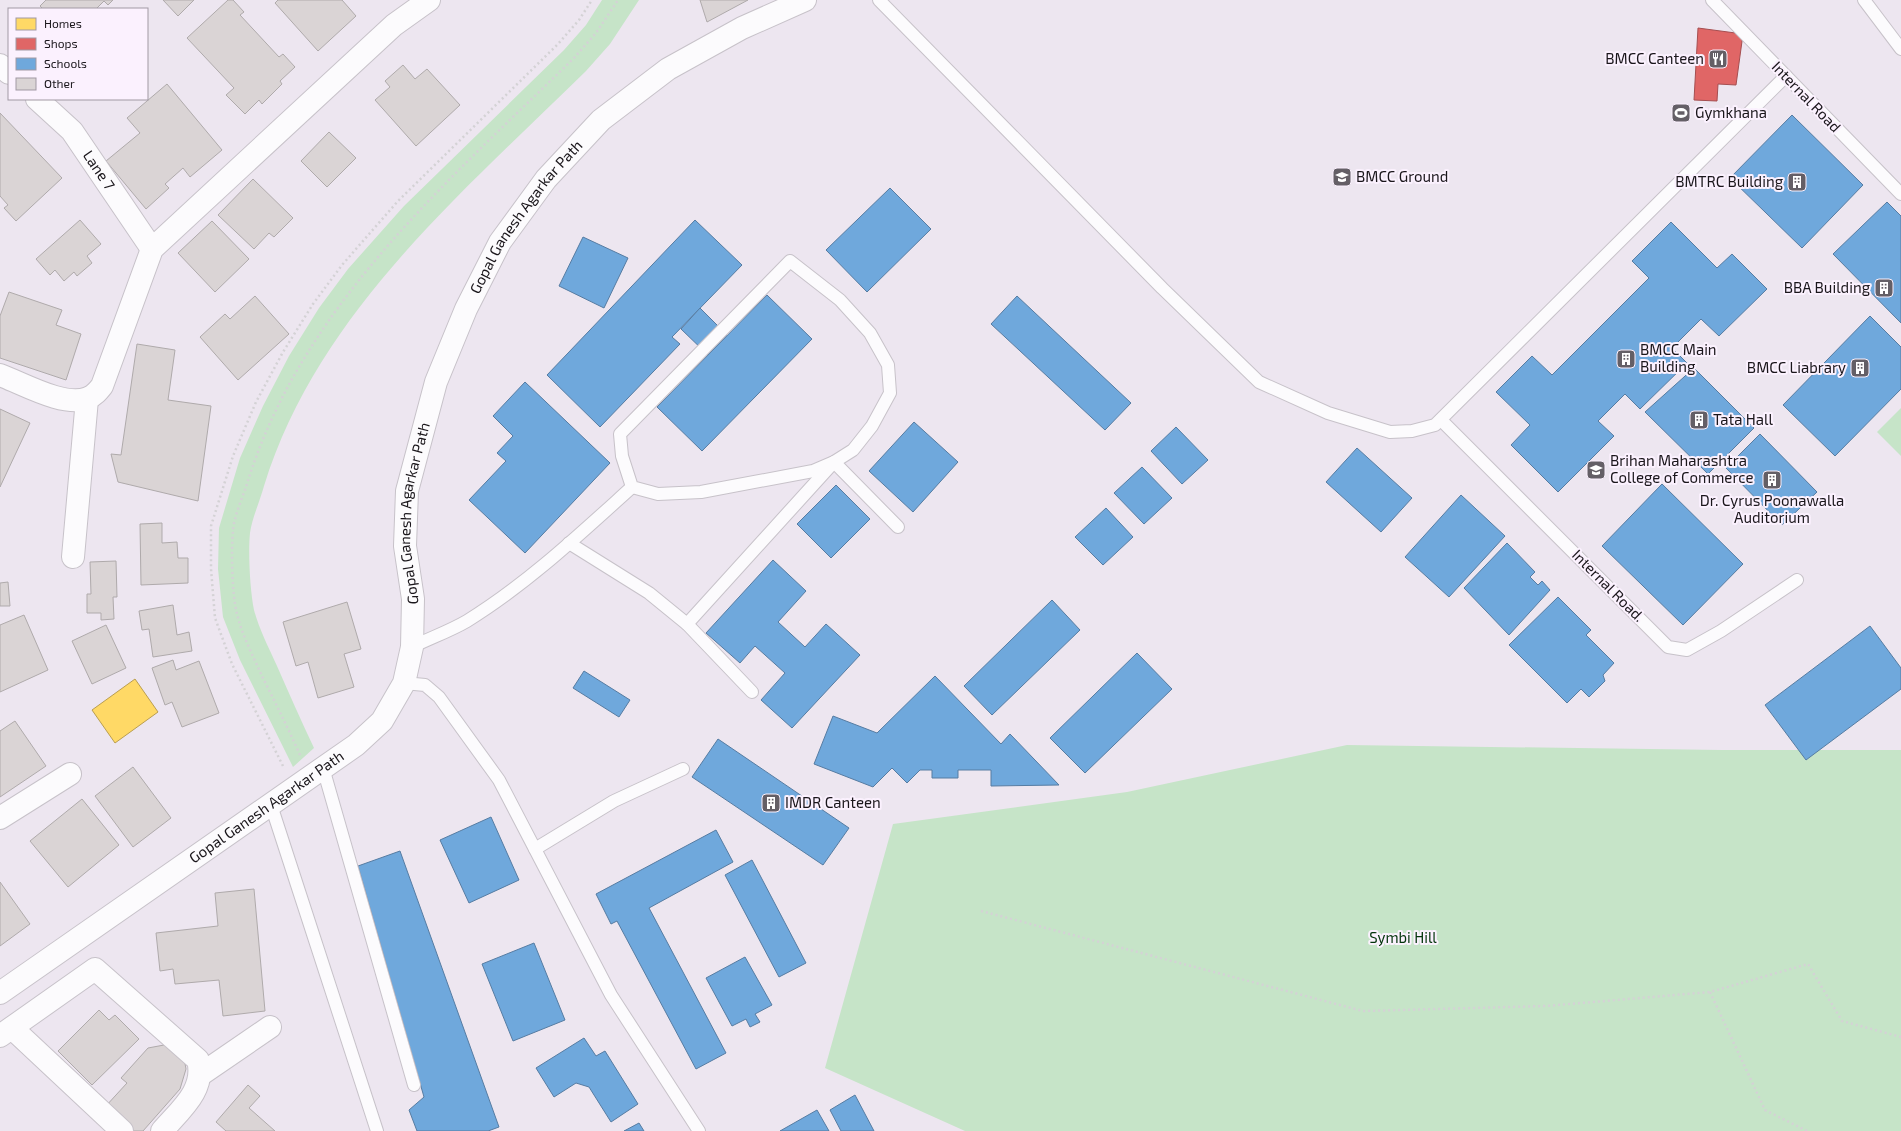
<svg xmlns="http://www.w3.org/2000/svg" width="1901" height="1131" viewBox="0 0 1901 1131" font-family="'Exo 2',sans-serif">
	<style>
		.green { fill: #c6e4c8 }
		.homes { fill: #ffd966; stroke: #ba9e50 }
		.shops { fill: #e06666; stroke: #a54e50 }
		.schools { fill: #6fa8dc; stroke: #567ca2 }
		.building { fill: #dad4d5; stroke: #afaaab }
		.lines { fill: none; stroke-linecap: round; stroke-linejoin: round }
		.service-casing { stroke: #c7c2c9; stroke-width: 14 }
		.minor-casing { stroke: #c7c2c9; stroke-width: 24 }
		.tertiary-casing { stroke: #c7c2c9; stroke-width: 24 }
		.path { stroke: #d4d2d5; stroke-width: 2.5; stroke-dasharray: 2 3; stroke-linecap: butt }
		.service { stroke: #fcfbfd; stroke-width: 12 }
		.minor { stroke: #fcfbfd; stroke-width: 22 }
		.tertiary { stroke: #fcfbfd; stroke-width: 22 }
		.labels { text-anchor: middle; stroke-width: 4; stroke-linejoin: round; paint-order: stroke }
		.poi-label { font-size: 15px; fill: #1a161b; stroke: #fbf1fe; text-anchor: start }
		.street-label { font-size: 15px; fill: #1a161b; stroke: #fbf1fe }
		.park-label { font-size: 15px; fill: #03350b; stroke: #fbf1fe }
	</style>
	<rect width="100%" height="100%" fill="#ede6f0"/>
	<g class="green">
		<path d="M 602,0 L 639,0 L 610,44 L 586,71 C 462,193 317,314 264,486 C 260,501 252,518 250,533 C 248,552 250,591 254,610 C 259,629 269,648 277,666 C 289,693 301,721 314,748 L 293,767 L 240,660 L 223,617 L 218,569 L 219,528 L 240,458 L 263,406 L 289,356 L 319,308 L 348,269 L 404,206 L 564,50 L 586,25 Z"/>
		<path d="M 1901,408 L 1901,456 L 1877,432 Z"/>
		<path d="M 1347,745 L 1722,750 L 1901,750 L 1901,1131 L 965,1131 L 825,1068 L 893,824 L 1127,792 Z"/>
	</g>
	<path class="homes" d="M 135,679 L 158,712 L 115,743 L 92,710 Z"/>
	<path class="shops" d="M 1698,28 L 1743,34 L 1736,85 L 1718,84 L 1717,101 L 1694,100 Z"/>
	<g class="schools">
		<path d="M 1792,115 L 1863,185 L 1802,248 L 1730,178 Z"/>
		<path d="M 890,188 L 931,229 L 867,292 L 826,250 Z"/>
		<path d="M 1887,202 L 1901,216 L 1901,323 L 1833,254 Z"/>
		<path d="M 695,220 L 742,265 L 672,337 L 680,344 L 600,427 L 547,375 Z"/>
		<path d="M 1671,222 L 1717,268 L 1732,254 L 1767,289 L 1719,336 L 1701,319 L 1672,348 L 1687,363 L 1640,409 L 1625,394 L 1598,421 L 1614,436 L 1558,492 L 1511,445 L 1530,425 L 1496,392 L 1532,356 L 1552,375 L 1649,278 L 1632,261 Z"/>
		<path d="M 583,237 L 628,258 L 604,308 L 559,286 Z"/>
		<path d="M 767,295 L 812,339 L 702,451 L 657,407 Z"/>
		<path d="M 1017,296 L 1131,403 L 1105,430 L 991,324 Z"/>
		<path d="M 700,308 L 727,335 L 708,355 L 681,329 Z"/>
		<path d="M 1870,316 L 1901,347 L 1901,389 L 1835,456 L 1783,405 Z"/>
		<path d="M 1694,368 L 1754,428 L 1708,474 L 1645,412 Z"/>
		<path d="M 525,382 L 610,463 L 525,553 L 469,500 L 506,461 L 497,453 L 513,436 L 493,416 Z"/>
		<path d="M 914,422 L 958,462 L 913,512 L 869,471 Z"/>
		<path d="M 1176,427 L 1208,460 L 1182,484 L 1151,451 Z"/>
		<path d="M 1760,434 L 1817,492 L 1782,525 L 1726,468 Z"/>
		<path d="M 1357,448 L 1412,498 L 1381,532 L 1326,482 Z"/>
		<path d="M 1142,467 L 1172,498 L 1144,524 L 1114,493 Z"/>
		<path d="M 1662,484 L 1743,564 L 1683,625 L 1602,546 Z"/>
		<path d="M 836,485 L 870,519 L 831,558 L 797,524 Z"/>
		<path d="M 1461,495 L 1505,536 L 1449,597 L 1405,557 Z"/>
		<path d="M 1106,508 L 1133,537 L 1103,565 L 1075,537 Z"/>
		<path d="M 1507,543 L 1535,572 L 1530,577 L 1538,585 L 1542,581 L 1550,590 L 1509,635 L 1464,588 Z"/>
		<path d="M 773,560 L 806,591 L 778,622 L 805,647 L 826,624 L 860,655 L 792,728 L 761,700 L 785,673 L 755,646 L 740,663 L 706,633 Z"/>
		<path d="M 1558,597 L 1591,630 L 1586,635 L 1614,663 L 1603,675 L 1605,681 L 1589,697 L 1581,689 L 1567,703 L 1509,645 Z"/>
		<path d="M 1052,600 L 1080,630 L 992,715 L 964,686 Z"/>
		<path d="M 1870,626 L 1901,668 L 1901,689 L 1806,760 L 1765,705 Z"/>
		<path d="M 1137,653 L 1172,689 L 1085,773 L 1050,738 Z"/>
		<path d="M 584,671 L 630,700 L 619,717 L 573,688 Z"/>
		<path d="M 935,676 L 1001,744 L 1010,734 L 1059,785 L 991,786 L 991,770 L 958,770 L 958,778 L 932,778 L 932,770 L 920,770 L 907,783 L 892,768 L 873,787 L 814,764 L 833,716 L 877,733 Z"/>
		<path d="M 718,739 L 849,828 L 823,865 L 692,777 Z"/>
		<path d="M 491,817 L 519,880 L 469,903 L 440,840 Z"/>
		<path d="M 716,830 L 733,862 L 649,908 L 726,1053 L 696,1069 L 617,921 L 611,924 L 596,894 Z"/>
		<path d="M 400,851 L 499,1127 L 488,1131 L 417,1131 L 409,1110 L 424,1097 L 358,866 Z"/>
		<path d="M 752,860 L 806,963 L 779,977 L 725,875 Z"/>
		<path d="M 534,943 L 565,1020 L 513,1041 L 482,964 Z"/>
		<path d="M 745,957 L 772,1005 L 755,1014 L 760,1022 L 750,1027 L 746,1019 L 732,1026 L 706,978 Z"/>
		<path d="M 584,1038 L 596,1056 L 605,1051 L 638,1104 L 611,1122 L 589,1087 L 576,1083 L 554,1097 L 536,1068 Z"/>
		<path d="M 855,1095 L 874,1131 L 841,1131 L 830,1110 Z"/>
		<path d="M 817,1110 L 829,1131 L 780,1131 Z"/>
		<path d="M 639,1123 L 644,1131 L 624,1131 Z"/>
	</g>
	<g class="building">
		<path d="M 46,0 L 113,0 L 108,5 L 104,1 L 96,9 L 43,9 L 40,6 Z"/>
		<path d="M 163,0 L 194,0 L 178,16 Z"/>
		<path d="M 228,0 L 233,0 L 244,12 L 240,15 L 279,57 L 283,54 L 295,67 L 280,81 L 282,84 L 262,104 L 259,100 L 245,114 L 226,95 L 234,88 L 187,38 Z"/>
		<path d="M 278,0 L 342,0 L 356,16 L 318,51 L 275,3 Z"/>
		<path d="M 700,0 L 748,0 L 707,22 Z"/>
		<path d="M 403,65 L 415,79 L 427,69 L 460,105 L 416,146 L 375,100 L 390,87 L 385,81 Z"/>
		<path d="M 167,84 L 222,150 L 190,177 L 183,168 L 165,184 L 169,188 L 146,209 L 106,161 L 140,133 L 127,118 Z"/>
		<path d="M 0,113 L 62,178 L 16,221 L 4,208 L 8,205 L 0,196 Z"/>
		<path d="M 329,132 L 356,158 L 327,187 L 301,161 Z"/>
		<path d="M 253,179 L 293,218 L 274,237 L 269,233 L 254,249 L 218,215 Z"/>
		<path d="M 80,220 L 101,244 L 87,256 L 92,263 L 77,276 L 74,272 L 64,281 L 55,270 L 50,275 L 36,259 Z"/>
		<path d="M 212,221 L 249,259 L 215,292 L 178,253 Z"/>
		<path d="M 9,292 L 62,310 L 56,325 L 81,334 L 66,380 L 0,358 L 0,316 Z"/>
		<path d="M 255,296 L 289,334 L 238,380 L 200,337 L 225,314 L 230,319 Z"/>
		<path d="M 137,344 L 175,350 L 168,400 L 211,406 L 198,501 L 118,482 L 111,454 L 121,455 Z"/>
		<path d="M 0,409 L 30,423 L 0,487 Z"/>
		<path d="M 162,523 L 162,543 L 177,542 L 178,558 L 188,558 L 188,583 L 141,585 L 140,524 Z"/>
		<path d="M 116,561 L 117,597 L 113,597 L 114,619 L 101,620 L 101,613 L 87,613 L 87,594 L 91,594 L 90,562 Z"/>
		<path d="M 8,582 L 10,606 L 0,606 L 0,583 Z"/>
		<path d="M 347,602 L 361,649 L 344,654 L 354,687 L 318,698 L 308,662 L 296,666 L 283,622 Z"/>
		<path d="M 173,605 L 177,635 L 189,632 L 192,651 L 153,657 L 149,629 L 142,630 L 139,611 Z"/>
		<path d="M 24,615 L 48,670 L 0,692 L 0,625 Z"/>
		<path d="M 106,625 L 126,668 L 92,684 L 72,641 Z"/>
		<path d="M 173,660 L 176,670 L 199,661 L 219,713 L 182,727 L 172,702 L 165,705 L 152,668 Z"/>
		<path d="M 15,721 L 46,766 L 0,797 L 0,731 Z"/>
		<path d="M 133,767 L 171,818 L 133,847 L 95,796 Z"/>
		<path d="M 82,799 L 119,845 L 68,887 L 30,841 Z"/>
		<path d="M 0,882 L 30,924 L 0,946 Z"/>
		<path d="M 254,889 L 265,1011 L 223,1016 L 219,980 L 175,984 L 173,969 L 160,971 L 156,933 L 218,926 L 215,893 Z"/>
		<path d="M 99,1010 L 109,1020 L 115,1015 L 139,1039 L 92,1085 L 58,1051 Z"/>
		<path d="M 164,1045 L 174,1047 L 184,1058 L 186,1069 L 180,1089 L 143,1131 L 133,1131 L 105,1107 L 127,1083 L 121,1078 L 148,1048 Z"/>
		<path d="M 248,1085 L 260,1096 L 249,1108 L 275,1131 L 226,1131 L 216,1122 Z"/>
	</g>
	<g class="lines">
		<g class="service-casing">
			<g id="service">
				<path d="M 879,0 L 1162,288 L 1259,382 L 1328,413 L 1390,432 L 1412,431 L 1435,425 L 1786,76"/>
				<path d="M 1712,0 L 1901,194"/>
				<path d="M 1864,0 L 1901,49"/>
				<path d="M 790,261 L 840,300 L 870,333 L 888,365 L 890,393 L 872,426 L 853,450 L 834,462 L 813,471 L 701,492 L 658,494 L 632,487 L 622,456 L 620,434 Z"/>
				<path d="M 1441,420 L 1668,647 L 1687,650 L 1721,631 L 1797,580"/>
				<path d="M 569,543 L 649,593 L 687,624 L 752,692"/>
				<path d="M 687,624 L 834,462 L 898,527"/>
				<path d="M 412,647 C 430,638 450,631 467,621 C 527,584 580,534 632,487"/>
				<path d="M 404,683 L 425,685 L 439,697 L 499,780 L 611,995 L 699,1131"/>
				<path d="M 323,768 L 414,1085"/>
				<path d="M 271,805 L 377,1131"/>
				<path d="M 535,849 L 614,801 L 683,769"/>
			</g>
		</g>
		<g class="minor-casing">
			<g id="minor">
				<path d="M 0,65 L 9,73"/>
				<path id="s1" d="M 37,99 L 72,131 L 152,249"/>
				<path d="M 0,375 C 22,383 65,408 88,398 C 94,396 98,391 102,386 L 152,249 L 394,25 L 429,0"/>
				<path d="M 73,557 L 87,399"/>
				<path d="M 0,818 L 70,774"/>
				<path d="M 12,1028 L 122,1131"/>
				<path d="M 0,1036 L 95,969 L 198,1060 C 206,1090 180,1110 162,1131"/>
				<path d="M 200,1075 L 270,1027"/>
			</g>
		</g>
		<g class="tertiary-casing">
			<g id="tertiary">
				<path id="s2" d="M 0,993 L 356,745 L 382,721 L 404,683 L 412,647 L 413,599 L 405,546 L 407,491 L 436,382 L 466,309 L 500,242 L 546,179 L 601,120 L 668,69 L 742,28 L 805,0"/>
			</g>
		</g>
		<g class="path">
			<path d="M 300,755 C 288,728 275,702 262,676 C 253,656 242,635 237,614 C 232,595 231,551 233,531 C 234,517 241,501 246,487 C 300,308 444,185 573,59 L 596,33 L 618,0"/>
			<path d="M 283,766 L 232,664 L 215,618 L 211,569 L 211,526 L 233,456 L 256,402 L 283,352 L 313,304 L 342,265 L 398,201 L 558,44 L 579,20 L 592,0"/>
			<path d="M 981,911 L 1363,1011 L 1546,1006 L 1710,992 L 1808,964 L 1842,1021 L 1901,1037"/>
			<path d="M 1710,992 L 1765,1110 L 1807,1131"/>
		</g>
		<use href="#service" class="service"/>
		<use href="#minor" class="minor"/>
		<use href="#tertiary" class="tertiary"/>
	</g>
	<defs>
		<g id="restaurant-square" transform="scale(1)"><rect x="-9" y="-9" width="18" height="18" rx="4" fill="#645f66" stroke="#fbf1fe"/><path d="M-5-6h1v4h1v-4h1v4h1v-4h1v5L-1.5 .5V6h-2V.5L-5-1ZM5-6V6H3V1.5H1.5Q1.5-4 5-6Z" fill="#fff"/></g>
		<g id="stadium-square" transform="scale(1)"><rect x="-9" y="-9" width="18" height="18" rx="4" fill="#645f66" stroke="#fbf1fe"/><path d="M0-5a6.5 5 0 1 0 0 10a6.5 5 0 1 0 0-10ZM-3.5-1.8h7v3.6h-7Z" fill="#fff"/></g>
		<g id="university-square" transform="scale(1)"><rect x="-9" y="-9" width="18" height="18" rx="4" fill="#645f66" stroke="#fbf1fe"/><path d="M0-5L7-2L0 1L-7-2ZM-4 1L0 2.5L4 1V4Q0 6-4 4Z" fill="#fff"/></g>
		<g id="building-square" transform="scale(1)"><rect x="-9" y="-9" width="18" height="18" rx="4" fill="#645f66" stroke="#fbf1fe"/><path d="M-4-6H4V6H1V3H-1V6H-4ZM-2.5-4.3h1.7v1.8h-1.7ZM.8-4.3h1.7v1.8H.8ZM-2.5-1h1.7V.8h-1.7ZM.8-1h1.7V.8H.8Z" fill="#fff"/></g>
		<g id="school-square" transform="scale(1)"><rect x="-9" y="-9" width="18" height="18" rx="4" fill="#645f66" stroke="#fbf1fe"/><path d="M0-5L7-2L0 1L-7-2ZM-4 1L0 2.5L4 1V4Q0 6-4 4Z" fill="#fff"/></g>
	</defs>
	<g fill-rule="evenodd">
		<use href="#restaurant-square" x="1718" y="59"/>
		<use href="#stadium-square" x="1681" y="113"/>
		<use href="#university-square" x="1342" y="177"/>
		<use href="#building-square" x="1797" y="182"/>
		<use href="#building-square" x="1884" y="288"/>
		<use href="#building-square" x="1626" y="359"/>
		<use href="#building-square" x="1860" y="368"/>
		<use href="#building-square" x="1699" y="420"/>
		<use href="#school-square" x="1596" y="470"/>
		<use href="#building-square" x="1772" y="480"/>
		<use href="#building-square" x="771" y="803"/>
	</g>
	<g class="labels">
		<g class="poi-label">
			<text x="1704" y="64" text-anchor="end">BMCC Canteen</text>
			<text x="1695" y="118">Gymkhana</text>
			<text x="1356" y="182">BMCC Ground</text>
			<text x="1783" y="187" text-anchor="end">BMTRC Building</text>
			<text x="1870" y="293" text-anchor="end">BBA Building</text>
			<text x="1640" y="355">BMCC Main<tspan x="1640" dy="17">Building</tspan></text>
			<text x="1846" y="373" text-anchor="end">BMCC Liabrary</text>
			<text x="1713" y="425">Tata Hall</text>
			<text x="1610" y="466">Brihan Maharashtra<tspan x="1610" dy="17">College of Commerce</tspan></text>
			<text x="1772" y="506" text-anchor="middle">Dr. Cyrus Poonawalla<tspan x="1772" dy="17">Auditorium</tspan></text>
			<text x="785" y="808">IMDR Canteen</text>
		</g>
		<g class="street-label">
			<text transform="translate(1806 97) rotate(46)" y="5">Internal Road</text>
			<text dy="5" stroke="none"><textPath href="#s1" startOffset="95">Lane 7</textPath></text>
			<text dy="5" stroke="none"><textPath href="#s2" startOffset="1009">Gopal Ganesh Agarkar Path</textPath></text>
			<text dy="5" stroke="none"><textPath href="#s2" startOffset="685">Gopal Ganesh Agarkar Path</textPath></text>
			<text transform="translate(1608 586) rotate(45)" y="5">Internal Road.</text>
			<text dy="5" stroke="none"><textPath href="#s2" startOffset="325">Gopal Ganesh Agarkar Path</textPath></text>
		</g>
		<g class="park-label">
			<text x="1403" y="943">Symbi Hill</text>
		</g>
	</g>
	<rect x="8" y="8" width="140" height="92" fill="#fbf1fe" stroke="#a199a3"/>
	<rect x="16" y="18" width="20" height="12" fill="#ffd966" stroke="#a199a3"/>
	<text x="44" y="28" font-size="12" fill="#1a161b">Homes</text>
	<rect x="16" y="38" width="20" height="12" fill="#e06666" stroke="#a199a3"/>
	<text x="44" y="48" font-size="12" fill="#1a161b">Shops</text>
	<rect x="16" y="58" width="20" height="12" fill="#6fa8dc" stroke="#a199a3"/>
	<text x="44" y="68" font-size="12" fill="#1a161b">Schools</text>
	<rect x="16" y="78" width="20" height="12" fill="#dad4d5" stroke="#a199a3"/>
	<text x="44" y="88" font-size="12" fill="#1a161b">Other</text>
</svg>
